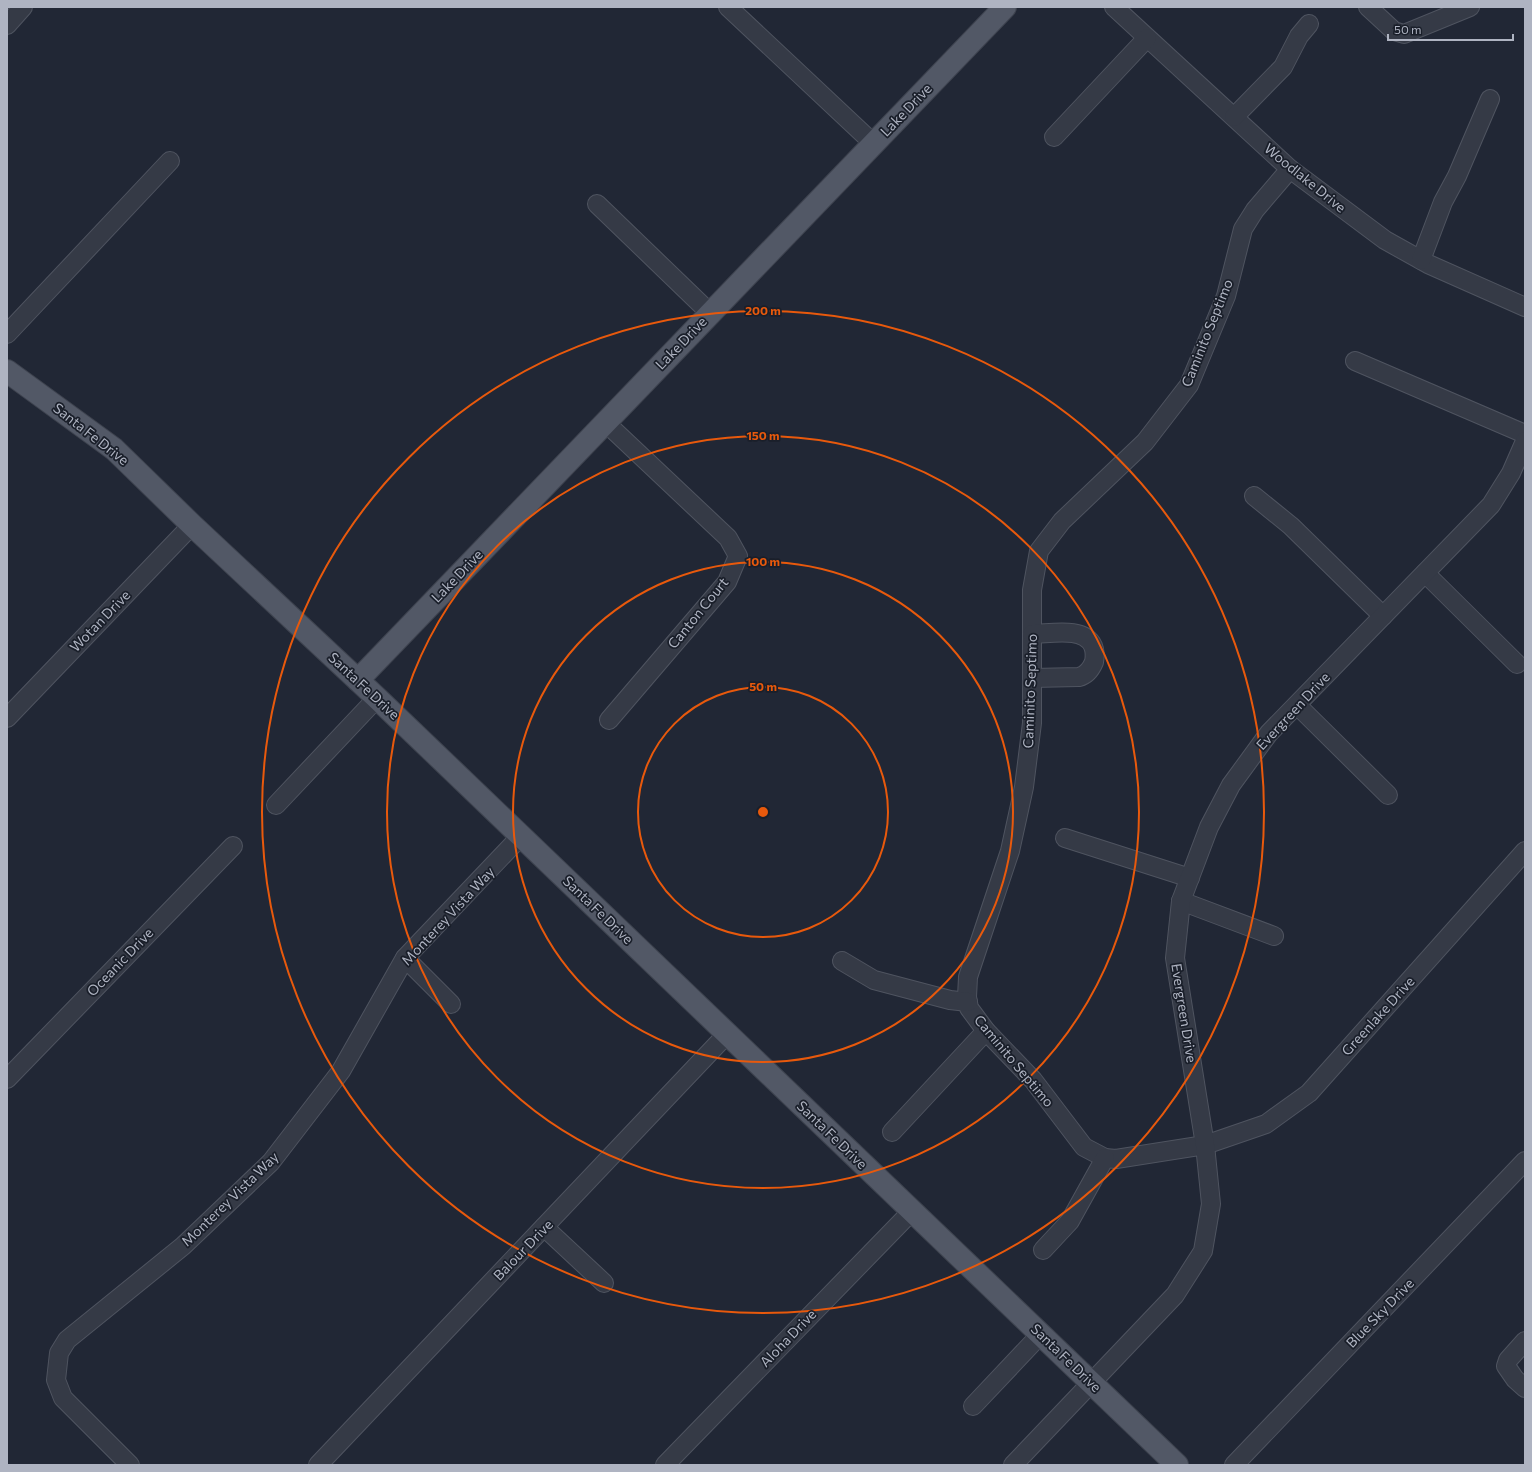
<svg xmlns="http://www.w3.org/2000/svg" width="1532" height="1472" viewBox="0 0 1532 1472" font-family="Commissioner,sans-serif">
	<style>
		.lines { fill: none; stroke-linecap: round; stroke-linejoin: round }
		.minor-casing { stroke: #4f5460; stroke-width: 20 }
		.major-casing { stroke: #3e434f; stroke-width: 24 }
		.minor { stroke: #353a46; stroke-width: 18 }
		.major { stroke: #525866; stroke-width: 22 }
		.ring { fill: none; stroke: #e8590c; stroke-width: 2 }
		.labels { text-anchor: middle; stroke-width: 3.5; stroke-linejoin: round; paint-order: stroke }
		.street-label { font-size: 14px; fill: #afb4c2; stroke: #1a1f2a }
		.centre { fill: #e8590c; stroke: #1a1f2a; stroke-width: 2 }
		.ring-label { font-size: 12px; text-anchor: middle; font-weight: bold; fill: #e8590c; stroke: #1a1f2a; stroke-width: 3.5; stroke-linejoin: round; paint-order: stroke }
	</style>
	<rect width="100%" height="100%" fill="#212735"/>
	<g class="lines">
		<g class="minor-casing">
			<g id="minor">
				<path d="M 728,7 L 874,144"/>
				<path d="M 1114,7 L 1290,169 L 1385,240 L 1428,264 L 1525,307"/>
				<path d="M 1368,7 L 1394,31 L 1404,34 L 1470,7"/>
				<path d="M 7,25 L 23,7"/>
				<path d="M 1234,117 L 1283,67 L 1299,36 L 1309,24"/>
				<path d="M 1054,137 L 1147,38"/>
				<path d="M 1290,169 L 1255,210 L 1243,229 L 1226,296 L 1189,385 L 1145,442 L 1062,521 L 1039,551 L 1032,590 L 1032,723 L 1024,787 L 1010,851 L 968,977 L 967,997 L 969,1008 L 986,1031 L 1033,1080 L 1084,1147 L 1105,1158 L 1116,1159 L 1205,1145 L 1266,1124 L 1309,1093 L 1525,851"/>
				<path d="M 597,204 L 710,313"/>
				<path d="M 1421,260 L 1443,202 L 1457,176 L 1490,99"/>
				<path d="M 7,334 L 170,161"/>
				<path d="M 1355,361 L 1525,434"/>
				<path d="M 605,422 L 728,538 L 738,556 L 727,582 L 609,720"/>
				<path d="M 1254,496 L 1291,526 L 1383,616"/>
				<path d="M 1425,573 L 1517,664"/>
				<path d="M 1032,634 C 1050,634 1084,626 1093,646 C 1095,651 1095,657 1094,662 C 1091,669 1087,675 1079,677 L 1032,678"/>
				<path d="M 1297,705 L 1388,795"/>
				<path d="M 7,718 L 192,525"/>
				<path d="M 276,805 L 377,698"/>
				<path d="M 1065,838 L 1190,878"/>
				<path d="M 1181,901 L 1274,936"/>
				<path d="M 405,958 L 451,1004"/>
				<path d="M 842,961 L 874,980 L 950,1000 L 968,1002"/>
				<path d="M 7,1079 L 233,846"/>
				<path d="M 892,1132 L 986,1031"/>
				<path d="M 544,1227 L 604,1283"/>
				<path d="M 1043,1250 L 1070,1221 L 1105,1158"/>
				<path d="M 1525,1341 L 1508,1360 L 1506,1366 L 1515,1379 L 1525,1388"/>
				<path d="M 973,1406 L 1041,1334"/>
				<path d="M 130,1465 L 63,1398 L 56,1380 L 59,1353 L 67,1340 L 183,1246 L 271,1162 L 341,1071 L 405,958 L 521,836"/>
				<path d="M 318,1465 L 727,1034"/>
				<path d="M 665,1465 L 912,1211"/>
				<path d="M 1013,1465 L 1175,1295 L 1203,1251 L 1211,1204 L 1205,1145 L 1175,958 L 1181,901 L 1209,827 L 1231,785 L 1269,733 L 1491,505 L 1511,473 L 1525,441"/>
				<path d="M 1234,1465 L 1525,1161"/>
			</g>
		</g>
		<g class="major-casing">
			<g id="major">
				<path d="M 7,371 L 114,449 L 192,525 L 377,698 L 1177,1465"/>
				<path d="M 358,680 L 1005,7"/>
			</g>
		</g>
		<use href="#minor" class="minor"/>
		<use href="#major" class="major"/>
	</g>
	<g class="ring">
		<circle cx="763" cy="812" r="125"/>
		<circle cx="763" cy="812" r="250"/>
		<circle cx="763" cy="812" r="376"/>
		<circle cx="763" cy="812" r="501"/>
	</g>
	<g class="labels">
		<g class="street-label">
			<text transform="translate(906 110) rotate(-46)" y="5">Lake Drive</text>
			<text transform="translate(1305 178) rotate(39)" y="5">Woodlake Drive</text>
			<text transform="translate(1207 333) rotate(-68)" y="5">Caminito Septimo</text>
			<text transform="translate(681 343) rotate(-46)" y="5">Lake Drive</text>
			<text transform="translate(91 434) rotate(38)" y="5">Santa Fe Drive</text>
			<text transform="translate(457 576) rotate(-46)" y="5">Lake Drive</text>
			<text transform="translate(698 613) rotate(-51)" y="5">Canton Court</text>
			<text transform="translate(100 621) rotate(-46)" y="5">Wotan Drive</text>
			<text transform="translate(364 686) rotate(43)" y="5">Santa Fe Drive</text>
			<text transform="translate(1030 691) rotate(-88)" y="5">Caminito Septimo</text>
			<text transform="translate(1293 711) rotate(-47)" y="5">Evergreen Drive</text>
			<text transform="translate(598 910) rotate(44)" y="5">Santa Fe Drive</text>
			<text transform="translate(448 916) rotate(-47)" y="5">Monterey Vista Way</text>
			<text transform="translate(120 962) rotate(-46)" y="5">Oceanic Drive</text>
			<text transform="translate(1184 1013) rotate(81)" y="5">Evergreen Drive</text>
			<text transform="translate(1378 1016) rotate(-48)" y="5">Greenlake Drive</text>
			<text transform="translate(1014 1061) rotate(50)" y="5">Caminito Septimo</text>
			<text transform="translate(832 1135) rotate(44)" y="5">Santa Fe Drive</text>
			<text transform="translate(230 1199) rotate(-44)" y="5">Monterey Vista Way</text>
			<text transform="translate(523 1250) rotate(-46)" y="5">Balour Drive</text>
			<text transform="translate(1380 1313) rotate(-46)" y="5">Blue Sky Drive</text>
			<text transform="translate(788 1338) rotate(-46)" y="5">Aloha Drive</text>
			<text transform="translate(1066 1358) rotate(44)" y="5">Santa Fe Drive</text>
		</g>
	</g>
	<circle cx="763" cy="812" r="6" class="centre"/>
	<g class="ring-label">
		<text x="763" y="315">200 m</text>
		<text x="763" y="440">150 m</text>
		<text x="763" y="566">100 m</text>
		<text x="763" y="691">50 m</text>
	</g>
	<rect width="1532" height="1472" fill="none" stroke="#afb4c2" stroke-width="16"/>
	<path d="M1388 34v6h125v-6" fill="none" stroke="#afb4c2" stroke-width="2"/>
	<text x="1394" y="34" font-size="12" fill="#afb4c2" stroke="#1a1f2a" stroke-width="3" paint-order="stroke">50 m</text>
</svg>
